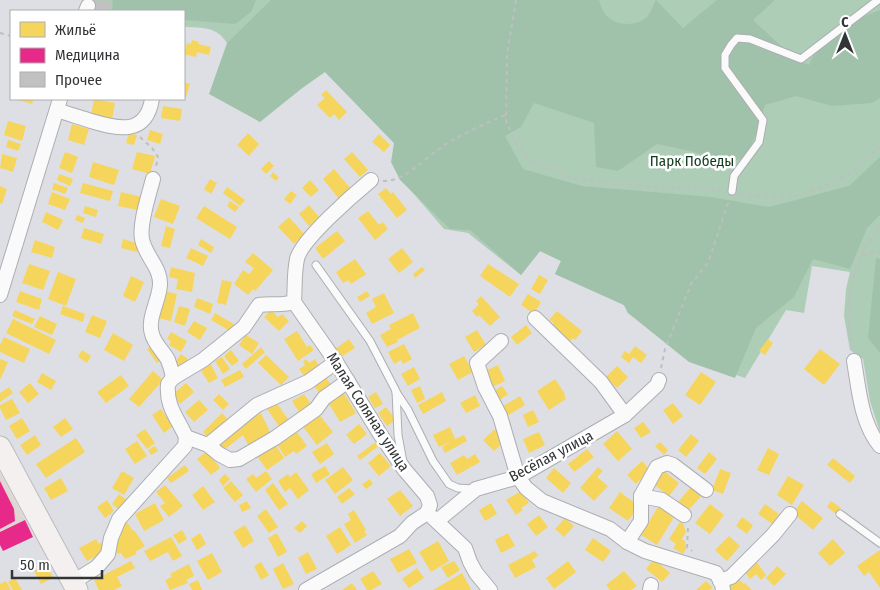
<svg xmlns="http://www.w3.org/2000/svg" width="880" height="590" viewBox="0 0 880 590" font-family="'Fira Sans Condensed',sans-serif">
	<style>
		.medical { fill: #e0d8d0 }
		.green { fill: #adcdb6 }
		.forest { fill: #a1c2aa }
		.homes { fill: #f6d55c }
		.health { fill: #e7298a }
		.building { fill: #c2c0c2 }
		.lines { fill: none; stroke-linecap: round; stroke-linejoin: round }
		.service-casing { stroke: #acaeb2; stroke-width: 9 }
		.minor-casing { stroke: #acaeb2; stroke-width: 16 }
		.primary-casing { stroke: #bbbcbe; stroke-width: 23 }
		.path { stroke: #bebfc0; stroke-width: 2; stroke-dasharray: 4 4; stroke-linecap: butt }
		.service { stroke: #fafafb; stroke-width: 7 }
		.minor { stroke: #fafafb; stroke-width: 14 }
		.primary { stroke: #f4f0f0; stroke-width: 21 }
		.labels { text-anchor: middle; stroke-width: 5; stroke-linejoin: round; paint-order: stroke }
		.park-label { font-size: 15px; fill: #113d1e; stroke: #fff }
		.street-label { font-size: 15px; fill: #323437; stroke: #fff }
	</style>
	<rect width="100%" height="100%" fill="#dedfe4"/>
	<path class="medical" d="M 0,473 L 25,520 L 0,532 Z"/>
	<path class="green" d="M 89,0 L 880,0 L 880,432 L 870,401 L 863,359 L 850,350 L 844,316 L 846,289 L 850,272 L 812,266 L 804,313 L 786,310 L 745,378 L 702,363 L 628,313 L 624,305 L 555,274 L 561,261 L 540,251 L 521,275 L 468,233 L 444,229 L 407,186 L 394,143 L 325,72 L 302,52 L 227,43 C 216,26 203,28 184,27 L 184,11 L 90,11 Z"/>
	<g class="forest">
		<path d="M 111,0 L 256,0 L 251,12 L 235,24 L 184,20 L 184,11 L 112,11 L 113,1 Z"/>
		<path d="M 271,0 L 599,0 C 601,7 603,13 609,18 C 619,26 637,26 647,17 C 651,13 653,5 656,0 L 683,28 L 717,0 L 775,0 L 753,20 L 796,60 L 809,65 L 816,50 L 845,24 L 880,10 L 880,98 L 872,103 L 832,106 L 796,96 L 765,105 L 757,133 L 745,157 L 729,163 L 690,151 L 657,144 L 618,171 L 596,167 L 594,123 L 534,103 L 521,127 L 505,136 L 523,169 L 582,186 L 711,197 L 769,207 L 849,186 L 880,157 L 880,215 L 867,228 L 850,269 L 813,259 L 794,297 L 756,328 L 735,378 L 689,362 L 628,313 L 624,305 L 555,274 L 561,261 L 540,251 L 521,275 L 470,230 L 450,229 L 400,180 L 391,162 L 394,143 L 325,72 L 301,89 L 260,122 L 209,94 L 227,43 Z"/>
		<path d="M 876,258 L 880,259 L 880,353 L 868,338 Z"/>
	</g>
	<g class="homes">
		<path d="M 192,40 L 199,42 L 198,44 L 211,47 L 209,55 L 197,52 L 196,57 L 184,54 L 187,43 L 191,44 Z"/>
		<path d="M 184,82 L 190,84 L 186,97 L 184,97 Z"/>
		<path d="M 326,90 L 347,112 L 339,120 L 334,114 L 330,118 L 317,105 L 325,98 L 321,95 Z"/>
		<path d="M 15,99 L 34,99 L 32,104 Z"/>
		<path d="M 94,99 L 115,103 L 112,120 L 91,116 Z"/>
		<path d="M 163,106 L 182,109 L 180,121 L 161,118 Z"/>
		<path d="M 8,121 L 26,126 L 22,141 L 4,135 Z"/>
		<path d="M 72,124 L 89,129 L 84,145 L 68,140 Z"/>
		<path d="M 150,130 L 163,134 L 160,144 L 147,140 Z"/>
		<path d="M 129,133 L 137,135 L 134,145 L 126,143 Z"/>
		<path d="M 248,133 L 259,144 L 249,156 L 237,145 Z"/>
		<path d="M 379,134 L 390,145 L 384,152 L 372,142 Z"/>
		<path d="M 8,140 L 21,144 L 18,151 L 6,147 Z"/>
		<path d="M 65,152 L 78,157 L 72,173 L 59,168 Z"/>
		<path d="M 137,152 L 155,156 L 150,174 L 132,169 Z"/>
		<path d="M 352,152 L 368,170 L 360,177 L 344,159 Z"/>
		<path d="M 2,154 L 17,158 L 13,172 L 0,168 Z"/>
		<path d="M 269,161 L 274,166 L 266,174 L 261,169 Z"/>
		<path d="M 93,162 L 119,170 L 114,185 L 89,177 Z"/>
		<path d="M 334,169 L 351,189 L 339,199 L 323,179 Z"/>
		<path d="M 273,172 L 279,178 L 276,181 L 270,176 Z"/>
		<path d="M 59,174 L 73,179 L 70,186 L 57,180 Z"/>
		<path d="M 210,179 L 217,183 L 211,194 L 204,189 Z"/>
		<path d="M 310,180 L 319,190 L 311,197 L 302,188 Z"/>
		<path d="M 54,183 L 68,188 L 65,194 L 52,189 Z"/>
		<path d="M 83,183 L 113,191 L 110,201 L 80,193 Z"/>
		<path d="M 0,186 L 7,189 L 2,204 L 0,203 Z"/>
		<path d="M 227,187 L 245,200 L 240,206 L 223,193 Z"/>
		<path d="M 386,188 L 391,194 L 393,192 L 407,210 L 397,218 L 378,194 Z"/>
		<path d="M 291,191 L 297,195 L 290,204 L 284,199 Z"/>
		<path d="M 52,192 L 70,199 L 65,210 L 48,204 Z"/>
		<path d="M 121,192 L 146,198 L 143,211 L 118,206 Z"/>
		<path d="M 161,199 L 180,206 L 173,224 L 154,217 Z"/>
		<path d="M 230,201 L 239,207 L 235,212 L 227,206 Z"/>
		<path d="M 309,205 L 319,217 L 309,226 L 299,214 Z"/>
		<path d="M 85,206 L 98,210 L 96,217 L 83,213 Z"/>
		<path d="M 204,206 L 237,227 L 230,239 L 196,218 Z"/>
		<path d="M 368,211 L 379,225 L 383,222 L 388,229 L 375,240 L 358,218 Z"/>
		<path d="M 46,212 L 63,220 L 58,230 L 42,222 Z"/>
		<path d="M 77,215 L 85,218 L 83,223 L 75,220 Z"/>
		<path d="M 289,217 L 304,234 L 294,244 L 278,227 Z"/>
		<path d="M 166,226 L 175,229 L 170,248 L 161,246 Z"/>
		<path d="M 84,228 L 104,234 L 101,244 L 81,238 Z"/>
		<path d="M 337,231 L 345,241 L 323,259 L 315,248 Z"/>
		<path d="M 123,239 L 139,244 L 137,252 L 121,248 Z"/>
		<path d="M 201,239 L 214,247 L 211,253 L 198,245 Z"/>
		<path d="M 35,240 L 55,247 L 52,258 L 31,252 Z"/>
		<path d="M 191,248 L 208,256 L 203,266 L 186,258 Z"/>
		<path d="M 402,248 L 413,262 L 399,273 L 388,259 Z"/>
		<path d="M 253,253 L 273,270 L 255,291 L 253,289 L 248,295 L 234,284 L 243,270 L 249,274 L 254,268 L 245,262 Z"/>
		<path d="M 355,259 L 366,274 L 351,284 L 348,280 L 343,283 L 336,272 Z"/>
		<path d="M 29,264 L 50,271 L 43,290 L 22,283 Z"/>
		<path d="M 488,264 L 519,284 L 510,297 L 480,276 Z"/>
		<path d="M 171,267 L 195,273 L 192,292 L 176,289 L 178,279 L 169,277 Z"/>
		<path d="M 422,267 L 425,270 L 415,278 L 413,274 Z"/>
		<path d="M 58,272 L 76,279 L 66,306 L 48,299 Z"/>
		<path d="M 539,275 L 548,280 L 540,294 L 531,289 Z"/>
		<path d="M 131,276 L 144,282 L 135,302 L 123,296 Z"/>
		<path d="M 222,280 L 232,282 L 226,305 L 217,303 Z"/>
		<path d="M 20,291 L 42,299 L 39,310 L 16,302 Z"/>
		<path d="M 164,291 L 177,294 L 171,321 L 158,318 Z"/>
		<path d="M 367,291 L 370,296 L 360,302 L 357,297 Z"/>
		<path d="M 384,293 L 394,313 L 372,324 L 366,313 L 376,307 L 372,299 Z"/>
		<path d="M 528,294 L 541,302 L 534,314 L 521,305 Z"/>
		<path d="M 481,296 L 500,317 L 490,326 L 479,315 L 477,317 L 472,311 L 479,304 L 476,301 Z"/>
		<path d="M 197,298 L 213,304 L 210,314 L 194,307 Z"/>
		<path d="M 63,306 L 85,314 L 83,322 L 60,314 Z"/>
		<path d="M 179,306 L 190,309 L 185,326 L 174,322 Z"/>
		<path d="M 15,310 L 35,319 L 32,324 L 12,316 Z"/>
		<path d="M 271,310 L 278,317 L 282,314 L 289,321 L 279,331 L 264,317 Z"/>
		<path d="M 557,311 L 582,331 L 575,340 L 573,338 L 569,342 L 551,327 L 554,323 L 549,320 Z"/>
		<path d="M 215,313 L 234,324 L 230,331 L 211,320 Z"/>
		<path d="M 413,313 L 420,328 L 397,340 L 398,342 L 387,347 L 380,335 L 391,329 L 389,325 Z"/>
		<path d="M 92,315 L 107,321 L 100,338 L 85,332 Z"/>
		<path d="M 40,316 L 57,324 L 52,335 L 34,327 Z"/>
		<path d="M 13,319 L 56,340 L 49,354 L 6,333 Z"/>
		<path d="M 194,321 L 207,328 L 200,340 L 187,332 Z"/>
		<path d="M 526,325 L 532,333 L 517,345 L 511,337 Z"/>
		<path d="M 477,330 L 486,345 L 474,352 L 465,337 Z"/>
		<path d="M 297,331 L 307,347 L 310,345 L 314,350 L 298,361 L 284,339 Z"/>
		<path d="M 171,332 L 187,341 L 181,352 L 169,345 L 171,341 L 167,339 Z"/>
		<path d="M 113,333 L 133,345 L 124,361 L 104,350 Z"/>
		<path d="M 246,335 L 259,343 L 252,354 L 239,345 Z"/>
		<path d="M 4,337 L 30,349 L 24,363 L 0,352 L 0,345 Z"/>
		<path d="M 349,339 L 355,348 L 341,357 L 335,349 Z"/>
		<path d="M 768,339 L 773,343 L 765,355 L 759,351 Z"/>
		<path d="M 404,344 L 412,359 L 403,364 L 401,360 L 394,364 L 388,352 Z"/>
		<path d="M 152,346 L 161,360 L 157,363 L 147,349 Z"/>
		<path d="M 635,346 L 647,355 L 641,363 L 633,357 L 629,363 L 621,357 L 625,351 L 629,354 Z"/>
		<path d="M 261,347 L 265,352 L 246,369 L 242,364 Z"/>
		<path d="M 820,349 L 840,364 L 824,385 L 804,369 Z"/>
		<path d="M 82,350 L 91,356 L 87,363 L 78,357 Z"/>
		<path d="M 231,350 L 239,361 L 232,366 L 224,356 Z"/>
		<path d="M 181,354 L 188,359 L 181,369 L 174,364 Z"/>
		<path d="M 266,355 L 289,377 L 281,385 L 258,363 Z"/>
		<path d="M 464,356 L 473,372 L 458,380 L 449,364 Z"/>
		<path d="M 222,357 L 230,369 L 223,374 L 215,361 Z"/>
		<path d="M 0,359 L 8,362 L 0,380 Z"/>
		<path d="M 306,359 L 309,363 L 315,359 L 320,367 L 305,377 L 299,369 L 305,365 L 303,362 Z"/>
		<path d="M 210,363 L 218,378 L 209,383 L 200,369 Z"/>
		<path d="M 498,365 L 505,381 L 490,388 L 483,372 Z"/>
		<path d="M 617,366 L 628,377 L 617,388 L 606,377 Z"/>
		<path d="M 414,367 L 420,379 L 408,386 L 401,374 Z"/>
		<path d="M 240,370 L 244,377 L 225,387 L 221,380 Z"/>
		<path d="M 153,371 L 163,380 L 139,407 L 129,399 Z"/>
		<path d="M 701,372 L 716,382 L 700,405 L 685,395 Z"/>
		<path d="M 42,373 L 56,381 L 51,390 L 37,382 Z"/>
		<path d="M 121,375 L 129,386 L 106,403 L 97,392 Z"/>
		<path d="M 324,375 L 333,387 L 322,396 L 312,384 Z"/>
		<path d="M 555,379 L 565,394 L 564,395 L 566,399 L 549,410 L 537,391 Z"/>
		<path d="M 30,383 L 39,394 L 28,403 L 19,392 Z"/>
		<path d="M 186,383 L 194,392 L 180,404 L 172,395 Z"/>
		<path d="M 420,386 L 425,399 L 417,403 L 411,390 Z"/>
		<path d="M 502,386 L 508,394 L 497,402 L 491,393 Z"/>
		<path d="M 9,387 L 13,393 L 0,402 L 0,393 Z"/>
		<path d="M 342,390 L 356,413 L 340,422 L 326,399 Z"/>
		<path d="M 376,392 L 383,404 L 375,408 L 368,397 Z"/>
		<path d="M 442,392 L 446,401 L 423,414 L 418,405 Z"/>
		<path d="M 219,394 L 229,404 L 223,410 L 213,400 Z"/>
		<path d="M 304,394 L 313,407 L 301,415 L 292,401 Z"/>
		<path d="M 475,395 L 480,406 L 466,413 L 460,403 Z"/>
		<path d="M 520,396 L 525,405 L 505,417 L 500,408 Z"/>
		<path d="M 12,399 L 20,413 L 6,420 L 0,408 L 0,405 Z"/>
		<path d="M 199,400 L 208,410 L 194,422 L 185,412 Z"/>
		<path d="M 276,402 L 290,422 L 281,429 L 267,409 Z"/>
		<path d="M 673,403 L 683,416 L 673,424 L 663,410 Z"/>
		<path d="M 386,407 L 396,420 L 387,426 L 378,413 Z"/>
		<path d="M 161,409 L 173,426 L 164,433 L 152,415 Z"/>
		<path d="M 533,410 L 539,422 L 528,427 L 523,415 Z"/>
		<path d="M 317,412 L 333,432 L 317,445 L 301,424 Z"/>
		<path d="M 222,413 L 228,420 L 209,438 L 203,432 Z"/>
		<path d="M 261,413 L 271,434 L 248,445 L 243,435 L 224,450 L 217,442 L 238,425 Z"/>
		<path d="M 22,418 L 30,431 L 17,439 L 9,426 Z"/>
		<path d="M 65,418 L 73,429 L 61,437 L 53,427 Z"/>
		<path d="M 643,422 L 651,432 L 641,438 L 634,428 Z"/>
		<path d="M 359,424 L 367,434 L 354,444 L 346,435 Z"/>
		<path d="M 450,427 L 455,439 L 464,435 L 467,441 L 445,453 L 442,447 L 450,442 L 439,447 L 433,435 Z"/>
		<path d="M 496,428 L 506,440 L 494,451 L 483,440 Z"/>
		<path d="M 145,429 L 155,443 L 147,449 L 136,435 Z"/>
		<path d="M 617,431 L 632,449 L 618,461 L 603,444 Z"/>
		<path d="M 297,432 L 307,446 L 296,454 L 294,451 L 285,457 L 277,444 Z"/>
		<path d="M 539,432 L 545,445 L 529,453 L 523,439 Z"/>
		<path d="M 691,434 L 699,441 L 686,457 L 678,450 Z"/>
		<path d="M 35,435 L 41,445 L 27,455 L 20,445 Z"/>
		<path d="M 76,438 L 85,452 L 46,478 L 36,464 Z"/>
		<path d="M 137,441 L 147,456 L 135,464 L 125,449 Z"/>
		<path d="M 377,441 L 380,445 L 360,460 L 357,456 Z"/>
		<path d="M 660,442 L 668,450 L 664,455 L 655,446 Z"/>
		<path d="M 327,443 L 334,454 L 320,464 L 312,452 Z"/>
		<path d="M 275,444 L 284,458 L 267,470 L 257,456 L 269,448 L 275,456 L 269,447 Z"/>
		<path d="M 155,446 L 158,451 L 151,455 L 148,450 Z"/>
		<path d="M 768,448 L 779,454 L 769,475 L 757,470 Z"/>
		<path d="M 587,449 L 594,457 L 574,472 L 568,464 Z"/>
		<path d="M 207,451 L 220,468 L 211,475 L 197,459 Z"/>
		<path d="M 709,452 L 717,459 L 705,474 L 697,468 Z"/>
		<path d="M 380,453 L 391,466 L 379,476 L 368,463 Z"/>
		<path d="M 475,454 L 480,462 L 457,475 L 450,463 L 464,455 L 467,459 Z"/>
		<path d="M 833,458 L 855,476 L 850,483 L 827,465 Z"/>
		<path d="M 642,461 L 650,470 L 636,484 L 627,475 Z"/>
		<path d="M 185,465 L 189,471 L 171,483 L 167,478 Z"/>
		<path d="M 325,466 L 330,474 L 316,483 L 311,474 Z"/>
		<path d="M 343,467 L 353,480 L 335,494 L 325,480 Z"/>
		<path d="M 598,467 L 603,471 L 597,477 L 608,486 L 594,501 L 580,488 Z"/>
		<path d="M 554,468 L 571,483 L 563,493 L 546,478 Z"/>
		<path d="M 720,469 L 731,473 L 723,494 L 712,490 Z"/>
		<path d="M 663,470 L 679,483 L 669,496 L 652,483 Z"/>
		<path d="M 122,471 L 134,478 L 124,495 L 112,488 Z"/>
		<path d="M 266,471 L 272,479 L 256,492 L 246,479 L 253,474 L 256,478 Z"/>
		<path d="M 296,472 L 309,490 L 298,499 L 290,488 L 285,492 L 278,481 L 288,474 L 290,477 Z"/>
		<path d="M 225,474 L 230,479 L 223,486 L 219,480 Z"/>
		<path d="M 788,476 L 804,485 L 792,505 L 777,495 Z"/>
		<path d="M 61,478 L 68,491 L 51,500 L 44,488 Z"/>
		<path d="M 370,479 L 373,484 L 366,489 L 362,484 Z"/>
		<path d="M 231,481 L 243,495 L 235,502 L 223,488 Z"/>
		<path d="M 273,483 L 288,504 L 279,510 L 265,490 Z"/>
		<path d="M 165,485 L 183,506 L 169,517 L 160,506 L 165,503 L 156,492 Z"/>
		<path d="M 203,486 L 215,502 L 203,510 L 192,495 Z"/>
		<path d="M 691,487 L 701,496 L 687,512 L 677,503 Z"/>
		<path d="M 349,488 L 355,494 L 342,504 L 337,497 Z"/>
		<path d="M 400,490 L 413,506 L 400,516 L 387,499 Z"/>
		<path d="M 521,491 L 529,503 L 521,508 L 523,510 L 516,515 L 506,500 Z"/>
		<path d="M 620,492 L 639,506 L 628,521 L 609,508 Z"/>
		<path d="M 119,494 L 127,500 L 120,510 L 112,504 Z"/>
		<path d="M 107,500 L 114,511 L 105,518 L 97,507 Z"/>
		<path d="M 247,501 L 251,508 L 242,512 L 239,505 Z"/>
		<path d="M 802,501 L 823,518 L 813,530 L 793,513 Z"/>
		<path d="M 831,501 L 841,508 L 836,514 L 827,507 Z"/>
		<path d="M 661,502 L 677,512 L 657,545 L 641,535 Z"/>
		<path d="M 155,503 L 164,520 L 144,531 L 135,514 Z"/>
		<path d="M 491,503 L 497,514 L 485,521 L 479,510 Z"/>
		<path d="M 710,504 L 724,515 L 710,534 L 695,523 Z"/>
		<path d="M 765,504 L 779,514 L 772,524 L 758,514 Z"/>
		<path d="M 266,509 L 278,527 L 269,533 L 257,516 Z"/>
		<path d="M 354,510 L 366,530 L 364,531 L 367,535 L 355,543 L 344,524 L 351,520 L 348,514 Z"/>
		<path d="M 539,515 L 548,527 L 536,536 L 527,524 Z"/>
		<path d="M 742,517 L 753,525 L 747,534 L 736,526 Z"/>
		<path d="M 565,518 L 574,526 L 564,537 L 555,529 Z"/>
		<path d="M 302,521 L 307,526 L 300,533 L 294,528 Z"/>
		<path d="M 127,522 L 133,531 L 134,530 L 145,546 L 135,552 L 137,554 L 125,559 L 121,553 L 115,554 L 115,541 L 120,528 Z"/>
		<path d="M 680,522 L 683,523 L 686,532 L 682,539 L 685,541 L 686,549 L 683,554 L 673,548 L 676,544 L 669,539 Z"/>
		<path d="M 245,525 L 254,541 L 243,548 L 233,532 Z"/>
		<path d="M 340,527 L 351,545 L 337,554 L 326,536 Z"/>
		<path d="M 182,530 L 187,539 L 179,544 L 173,535 Z"/>
		<path d="M 200,533 L 206,544 L 197,550 L 191,539 Z"/>
		<path d="M 277,533 L 287,552 L 278,557 L 268,538 Z"/>
		<path d="M 508,533 L 515,546 L 501,553 L 495,540 Z"/>
		<path d="M 729,536 L 740,546 L 727,561 L 715,550 Z"/>
		<path d="M 171,537 L 182,556 L 173,561 L 168,552 L 150,561 L 144,551 Z"/>
		<path d="M 593,538 L 611,551 L 603,562 L 585,550 Z"/>
		<path d="M 96,539 L 99,544 L 101,542 L 106,551 L 87,561 L 79,548 Z"/>
		<path d="M 833,539 L 845,553 L 830,566 L 818,553 Z"/>
		<path d="M 438,541 L 449,561 L 431,572 L 419,552 Z"/>
		<path d="M 409,549 L 417,563 L 398,573 L 390,559 Z"/>
		<path d="M 880,550 L 880,588 L 869,572 L 864,576 L 857,566 Z"/>
		<path d="M 535,551 L 538,556 L 532,560 L 536,567 L 515,578 L 508,565 Z"/>
		<path d="M 308,552 L 317,569 L 306,574 L 298,558 Z"/>
		<path d="M 212,553 L 222,572 L 208,580 L 197,561 Z"/>
		<path d="M 654,559 L 670,573 L 662,582 L 646,569 Z"/>
		<path d="M 131,561 L 135,568 L 117,577 L 122,586 L 114,590 L 99,590 L 94,580 Z"/>
		<path d="M 454,561 L 460,570 L 448,578 L 441,567 Z"/>
		<path d="M 568,561 L 576,572 L 554,589 L 546,578 Z"/>
		<path d="M 756,561 L 766,575 L 761,580 L 756,574 L 750,579 L 744,571 Z"/>
		<path d="M 261,562 L 269,575 L 261,580 L 254,566 Z"/>
		<path d="M 283,563 L 294,584 L 283,589 L 273,569 Z"/>
		<path d="M 189,564 L 194,576 L 186,580 L 188,583 L 170,590 L 165,580 L 172,577 L 170,574 Z"/>
		<path d="M 47,565 L 53,578 L 41,584 L 34,571 Z"/>
		<path d="M 777,566 L 786,574 L 774,586 L 766,578 Z"/>
		<path d="M 417,568 L 424,578 L 409,588 L 402,579 Z"/>
		<path d="M 373,571 L 382,584 L 371,590 L 367,590 L 360,579 Z"/>
		<path d="M 624,571 L 637,586 L 631,590 L 610,590 L 606,585 Z"/>
		<path d="M 462,573 L 471,589 L 470,590 L 433,590 Z"/>
		<path d="M 735,576 L 744,584 L 745,583 L 752,590 L 730,590 L 725,586 Z"/>
		<path d="M 15,578 L 22,590 L 13,590 L 8,582 Z"/>
		<path d="M 198,580 L 202,590 L 192,590 L 189,584 Z"/>
		<path d="M 6,581 L 11,590 L 0,590 L 0,584 Z"/>
		<path d="M 706,581 L 713,588 L 710,590 L 696,590 Z"/>
		<path d="M 352,583 L 357,590 L 342,590 Z"/>
	</g>
	<g class="health">
		<path d="M 0,481 L 14,509 L 15,521 L 0,529 Z"/>
		<path d="M 25,520 L 33,537 L 3,551 L 0,545 L 0,532 Z"/>
	</g>
	<path class="building" d="M 97,0 L 111,2 L 109,11 L 95,11 Z"/>
	<g class="lines">
		<g class="service-casing">
			<g id="service">
				<path d="M 732,191 L 734,176 L 759,142 L 763,120 L 725,68 L 725,55 L 731,45 L 737,38 L 750,39 L 801,59 L 878,0"/>
				<path d="M 316,265 L 370,341 L 396,391 L 398,435 L 403,462"/>
				<path d="M 396,392 L 408,410 L 433,461 L 449,484 L 458,488 L 473,489"/>
				<path d="M 840,514 L 880,543"/>
			</g>
		</g>
		<g class="minor-casing">
			<g id="minor">
				<path d="M 86,11 L 88,6"/>
				<path d="M 57,110 C 68,114 79,117 91,121 C 118,129 146,136 152,99"/>
				<path d="M 153,179 C 149,195 139,223 142,239 C 145,256 161,267 160,285 C 159,301 147,319 152,334 C 154,343 163,351 168,360 C 170,365 172,372 173,378"/>
				<path d="M 0,295 L 60,99"/>
				<path d="M 294,302 L 336,362 L 380,434 L 404,469 L 427,496 L 430,505 L 427,513"/>
				<path d="M 294,302 C 295,288 294,273 297,259 C 301,240 354,194 371,180"/>
				<path d="M 535,318 L 601,382 L 625,415"/>
				<path d="M 501,341 L 477,363 L 485,387 L 500,416 L 518,477 L 526,488 L 542,501 L 610,529 L 627,542 L 645,551 L 716,573 L 722,584 L 723,590"/>
				<path d="M 854,361 C 859,390 861,423 880,446"/>
				<path d="M 186,437 C 177,417 166,407 168,384 L 173,378 L 203,360 L 244,327 L 259,305 C 271,303 283,306 294,302"/>
				<path d="M 186,437 L 208,445 L 219,454 L 230,460 L 239,459 L 275,438 L 309,414 L 316,409 L 324,398 L 348,381"/>
				<path d="M 208,445 L 257,405 L 308,382 L 336,362"/>
				<path d="M 641,496 L 662,500 L 684,515"/>
				<path d="M 432,517 L 465,548 L 470,562 L 476,573 L 490,590"/>
				<path d="M 437,521 L 476,489 L 518,477 L 625,415 L 657,385 L 659,380"/>
				<path d="M 627,542 L 641,521 L 641,496 L 657,467 L 667,463 L 673,465 L 706,490"/>
				<path d="M 720,581 L 731,577 L 773,535 L 790,514"/>
				<path d="M 73,582 L 97,567 L 108,554 L 111,538 L 119,519 L 185,446 L 186,437"/>
				<path d="M 306,590 L 400,536 L 412,523 L 427,513"/>
				<path d="M 650,590 L 651,585"/>
			</g>
		</g>
		<g class="primary-casing">
			<path id="primary" d="M 0,447 L 77,590"/>
		</g>
		<g class="path">
			<path d="M 516,0 L 507,55 L 506,121 L 516,143 L 530,161 L 569,177 L 613,184 L 723,191"/>
			<path d="M 0,33 L 11,36"/>
			<path d="M 140,137 L 152,148 L 158,157 L 156,167"/>
			<path d="M 383,181 C 405,182 427,156 446,144 C 465,133 485,123 506,115"/>
			<path d="M 740,193 L 773,198 L 796,196 L 828,185 L 855,170 L 880,146"/>
			<path d="M 863,255 L 880,251"/>
			<path d="M 853,349 C 852,338 848,326 848,315 C 848,282 861,251 880,225"/>
			<path d="M 661,368 L 665,349 L 691,284 L 708,263 L 729,200"/>
			<path d="M 688,528 L 687,547 L 692,551"/>
		</g>
		<use href="#service" class="service"/>
		<use href="#minor" class="minor"/>
		<use href="#primary" class="primary"/>
	</g>
	<g class="labels">
		<g class="park-label">
			<text x="692" y="166">Парк Победы</text>
		</g>
		<g class="street-label">
			<text transform="translate(368 412) rotate(57)" y="5">Малая Соляная улица</text>
			<text transform="translate(551 456) rotate(-28)" y="5">Весёлая улица</text>
		</g>
	</g>
	<rect x="10" y="10" width="175" height="90" fill="#ffffff" stroke="#adaeaf"/>
	<rect x="20" y="22" width="25" height="15" fill="#f6d55c" stroke="#adaeaf"/>
	<text x="55" y="35" font-size="15" fill="#323437">Жильё</text>
	<rect x="20" y="48" width="25" height="15" fill="#e7298a" stroke="#adaeaf"/>
	<text x="55" y="60" font-size="15" fill="#323437">Медицина</text>
	<rect x="20" y="72" width="25" height="15" fill="#c2c0c2" stroke="#adaeaf"/>
	<text x="55" y="85" font-size="15" fill="#323437">Прочее</text>
	<g transform="translate(845 35)" stroke="#ffffff" stroke-width="4" paint-order="stroke">
	<path d="M0-4L9 19L0 12L-9 19Z" fill="#323437"/>
	<text y="-8" font-size="14" font-weight="bold" text-anchor="middle" fill="#323437">С</text>
	</g>
	<path d="M12 570v8h90v-8" fill="none" stroke="#323437" stroke-width="2.5"/>
	<text x="20" y="570" font-size="15" fill="#323437" stroke="#ffffff" stroke-width="4" paint-order="stroke">50 m</text>
</svg>
